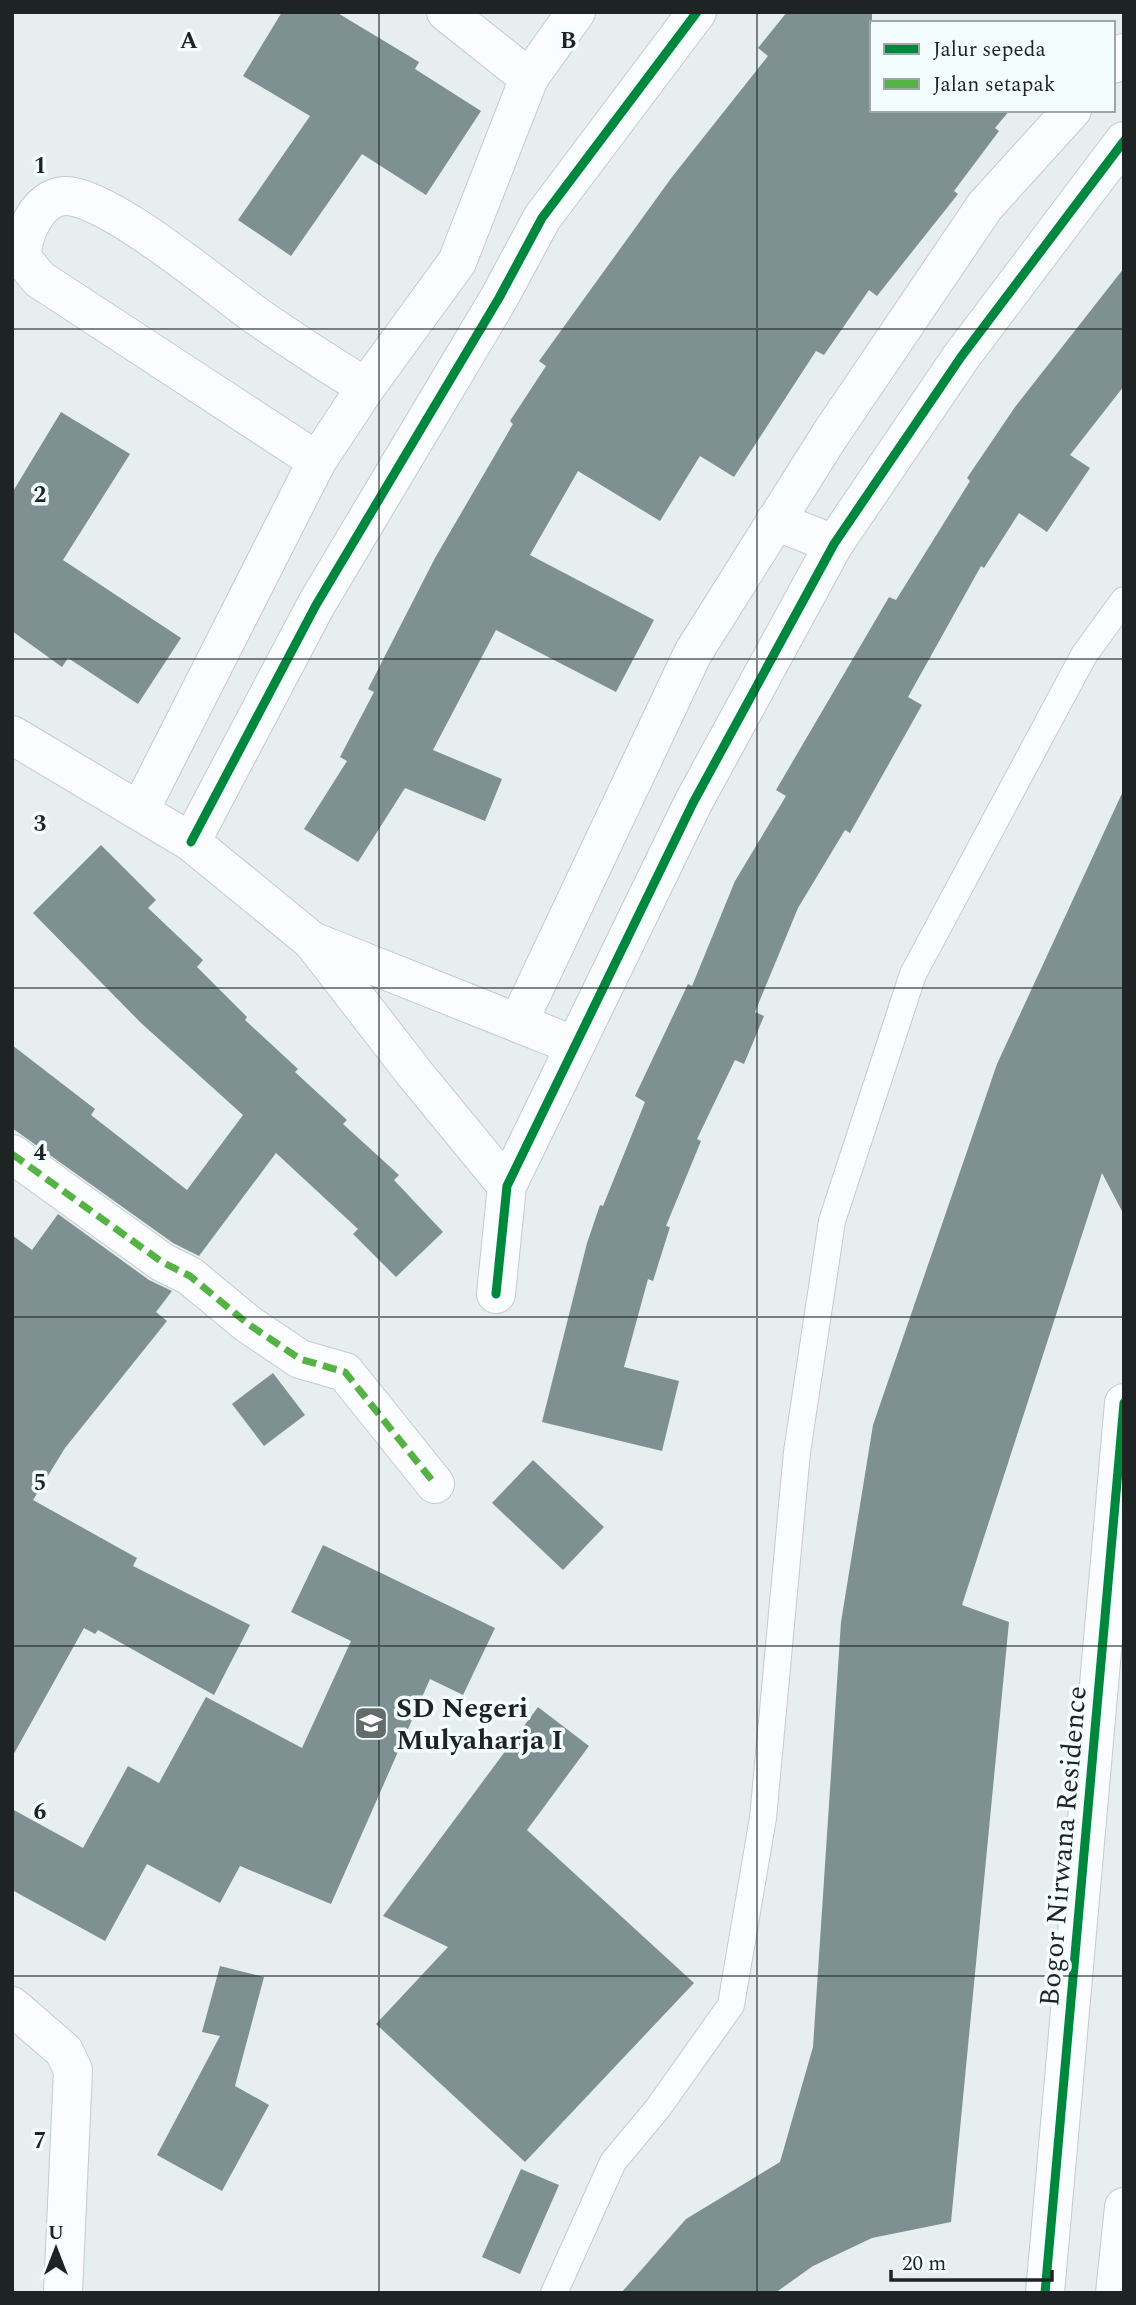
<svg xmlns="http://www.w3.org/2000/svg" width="1136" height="2305" viewBox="0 0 1136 2305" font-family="Spectral,serif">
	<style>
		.building { fill: #7f9092 }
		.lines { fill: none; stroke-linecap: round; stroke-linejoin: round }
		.service-casing { stroke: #c5cbcc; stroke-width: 28 }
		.minor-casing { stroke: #c5cbcc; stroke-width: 40 }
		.tertiary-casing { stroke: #c5cbcc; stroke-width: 40 }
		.service { stroke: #fbfcfd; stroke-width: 26 }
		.minor { stroke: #fbfcfd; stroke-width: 38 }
		.tertiary { stroke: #fbfcfd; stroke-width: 38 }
		.quiet { stroke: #55b245; stroke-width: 7; stroke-dasharray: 14 7; stroke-linecap: butt }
		.cycleway-casing { stroke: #f4fdfe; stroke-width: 13 }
		.cycleway { stroke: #00873e; stroke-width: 9 }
		.grid { fill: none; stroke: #1e2424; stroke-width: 2; stroke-opacity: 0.55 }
		.labels { text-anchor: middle; stroke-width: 7; stroke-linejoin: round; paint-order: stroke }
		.poi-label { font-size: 28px; font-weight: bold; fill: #1e2424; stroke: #f4fdfe; text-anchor: start }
		.street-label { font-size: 28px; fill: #1e2424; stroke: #f4fdfe }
		.grid-label { font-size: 23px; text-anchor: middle; font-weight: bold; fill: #1e2424; stroke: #f4fdfe; stroke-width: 7; stroke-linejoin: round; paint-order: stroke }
	</style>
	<rect width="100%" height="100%" fill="#e6eeef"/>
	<g class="building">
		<path d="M 282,12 L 336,12 L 419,62 L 415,69 L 481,111 L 426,195 L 362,154 L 291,256 L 238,220 L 310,116 L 243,76 Z"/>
		<path d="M 787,12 L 872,12 L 872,110 L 1010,110 L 995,128 L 999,131 L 954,191 L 958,194 L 877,296 L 869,290 L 824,355 L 816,351 L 734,477 L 700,456 L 660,521 L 578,471 L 530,555 L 654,620 L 616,692 L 496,630 L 433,750 L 502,779 L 485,821 L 405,788 L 358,862 L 304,829 L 347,761 L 340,757 L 374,692 L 368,689 L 435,558 L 513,424 L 510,421 L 546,366 L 539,361 L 672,177 L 768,56 L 758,48 Z"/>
		<path d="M 1124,268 L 1124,386 L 1070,455 L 1090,468 L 1047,532 L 1019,513 L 984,568 L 981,566 L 908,697 L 922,705 L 850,833 L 845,830 L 798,908 L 755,1012 L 764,1016 L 744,1064 L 735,1060 L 697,1139 L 701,1141 L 666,1226 L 670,1227 L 653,1281 L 648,1279 L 624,1367 L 679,1381 L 662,1451 L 542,1422 L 587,1243 L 600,1205 L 603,1206 L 645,1102 L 635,1096 L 688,984 L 692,986 L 735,881 L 786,796 L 776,790 L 889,597 L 896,600 L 970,481 L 967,478 L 1015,407 Z"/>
		<path d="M 61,412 L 130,454 L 63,560 L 181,638 L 138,704 L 68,658 L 62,667 L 12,631 L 12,493 Z"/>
		<path d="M 1124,789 L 1124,1215 L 1102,1173 L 962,1605 L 1009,1622 L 951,2222 L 872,2238 L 813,2266 L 775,2293 L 621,2293 L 686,2219 L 780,2162 L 813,2047 L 841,1622 L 873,1425 L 997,1064 Z"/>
		<path d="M 101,845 L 156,900 L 148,908 L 203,960 L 197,967 L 247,1017 L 245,1020 L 298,1069 L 295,1072 L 347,1120 L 343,1124 L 399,1175 L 394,1180 L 443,1232 L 396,1277 L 353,1234 L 358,1229 L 276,1153 L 199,1256 L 173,1243 L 12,1128 L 12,1045 L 95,1109 L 91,1115 L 187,1190 L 243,1115 L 141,1023 L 33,913 Z"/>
		<path d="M 58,1214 L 149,1280 L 172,1291 L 156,1312 L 167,1321 L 65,1448 L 33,1500 L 137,1558 L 133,1566 L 250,1625 L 214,1695 L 98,1630 L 95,1634 L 84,1628 L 12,1757 L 12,1235 L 32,1250 Z"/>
		<path d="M 273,1373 L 305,1415 L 264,1446 L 232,1404 Z"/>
		<path d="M 533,1460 L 604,1527 L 563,1570 L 492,1503 Z"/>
		<path d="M 323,1545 L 495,1628 L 463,1695 L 430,1679 L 331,1904 L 240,1866 L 220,1903 L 147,1864 L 105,1941 L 12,1890 L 12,1809 L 83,1848 L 128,1766 L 159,1783 L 206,1697 L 302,1748 L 351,1641 L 291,1612 Z"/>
		<path d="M 538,1707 L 589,1746 L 527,1830 L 694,1983 L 525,2162 L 376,2024 L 448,1947 L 383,1916 Z"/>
		<path d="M 220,1966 L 264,1977 L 235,2086 L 269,2105 L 222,2191 L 157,2155 L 220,2036 L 202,2032 Z"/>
		<path d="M 521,2169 L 559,2185 L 520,2274 L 482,2257 Z"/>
	</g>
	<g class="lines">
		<g class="service-casing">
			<path id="service" d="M 554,2293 L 613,2162 L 658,2108 L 731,2005 L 763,1818 L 797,1452 L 832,1221 L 913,974 L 1084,655 L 1124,600"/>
		</g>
		<g class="minor-casing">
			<g id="minor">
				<path d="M 446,12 L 529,78"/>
				<path d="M 1113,64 L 1124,53"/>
				<path d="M 317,461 L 39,279 L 22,258 C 22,235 37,198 64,196 C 105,193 220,290 258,317 C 293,341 329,365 366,387"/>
				<path d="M 775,521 L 834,544"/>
				<path d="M 12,735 L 191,842 L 312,941 L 573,1045"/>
				<path d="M 140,810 L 317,461 L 366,387 L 457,262 L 529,78 L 576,12"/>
				<path d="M 191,842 L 316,605 L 499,298 L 542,218 L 697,12"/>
				<path d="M 312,941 L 415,1074 L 507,1186"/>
				<path d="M 519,1021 L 693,653 L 830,435 L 985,206 L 1072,110"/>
				<path d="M 12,1154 L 162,1262 L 190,1276 L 248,1324 L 300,1359 L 345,1372 L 435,1484"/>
				<path d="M 496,1294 L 507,1186 L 693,803 L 834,544 L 961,357 L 1124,141"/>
				<path d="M 12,2006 L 64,2051 L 73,2070 L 63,2293"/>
			</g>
		</g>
		<g class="tertiary-casing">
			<g id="tertiary">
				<path d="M 1045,2293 L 1124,1403"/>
				<path d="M 1115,2293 L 1124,2207"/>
			</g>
		</g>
		<use href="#service" class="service"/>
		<use href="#minor" class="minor"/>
		<use href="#tertiary" class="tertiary"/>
		<path class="quiet" d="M 12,1154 L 162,1262 L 190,1276 L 248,1324 L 300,1359 L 345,1372 L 435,1484"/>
		<g class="cycleway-casing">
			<g id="cycleway">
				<path d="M 191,842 L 316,605 L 499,298 L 542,218 L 697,12"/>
				<path d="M 496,1294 L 507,1186 L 693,803 L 834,544 L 961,357 L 1124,141"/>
				<path d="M 1045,2293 L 1124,1403"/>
			</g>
		</g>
		<use href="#cycleway" class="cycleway"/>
	</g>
	<path class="grid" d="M 379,12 L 379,2293M 757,12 L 757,2293M 12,329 L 1124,329M 12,659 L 1124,659M 12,988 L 1124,988M 12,1317 L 1124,1317M 12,1646 L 1124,1646M 12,1976 L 1124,1976"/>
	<defs>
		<g id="school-square" transform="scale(1.75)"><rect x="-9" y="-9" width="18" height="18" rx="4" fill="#646b6b" stroke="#f4fdfe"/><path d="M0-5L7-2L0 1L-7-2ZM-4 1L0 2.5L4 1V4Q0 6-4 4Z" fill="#fff"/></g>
	</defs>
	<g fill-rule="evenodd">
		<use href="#school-square" x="371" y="1723"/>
	</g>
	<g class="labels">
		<g class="poi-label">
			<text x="396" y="1717">SD Negeri<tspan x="396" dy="32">Mulyaharja I</tspan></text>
		</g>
		<g class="street-label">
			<text transform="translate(1062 1846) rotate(-85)" y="10">Bogor Nirwana Residence</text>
		</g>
	</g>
	<g class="grid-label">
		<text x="189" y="48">A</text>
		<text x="568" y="48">B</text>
		<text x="40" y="173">1</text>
		<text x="40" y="502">2</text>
		<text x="40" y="831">3</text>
		<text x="40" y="1160">4</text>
		<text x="40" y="1490">5</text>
		<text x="40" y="1819">6</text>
		<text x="40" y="2148">7</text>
	</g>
	<rect width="1136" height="2305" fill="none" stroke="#1e2424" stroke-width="28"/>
	<rect x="870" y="21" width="245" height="91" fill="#f4fdfe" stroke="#9ea6a7" stroke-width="2"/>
	<rect x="884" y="44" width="35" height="10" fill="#00873e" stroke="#9ea6a7" stroke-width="2"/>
	<text x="933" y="56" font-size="21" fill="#1e2424">Jalur sepeda</text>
	<rect x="884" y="79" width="35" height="10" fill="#55b245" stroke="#9ea6a7" stroke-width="2"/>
	<text x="933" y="91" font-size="21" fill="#1e2424">Jalan setapak</text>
	<g transform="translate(56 2249)" stroke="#f4fdfe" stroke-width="5" paint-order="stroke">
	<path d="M0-5L12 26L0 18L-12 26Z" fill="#1e2424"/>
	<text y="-10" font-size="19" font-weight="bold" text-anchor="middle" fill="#1e2424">U</text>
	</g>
	<path d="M891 2270v10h161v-10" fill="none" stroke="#1e2424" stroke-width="3.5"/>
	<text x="902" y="2270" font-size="21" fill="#1e2424" stroke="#f4fdfe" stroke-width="5" paint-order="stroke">20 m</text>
</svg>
